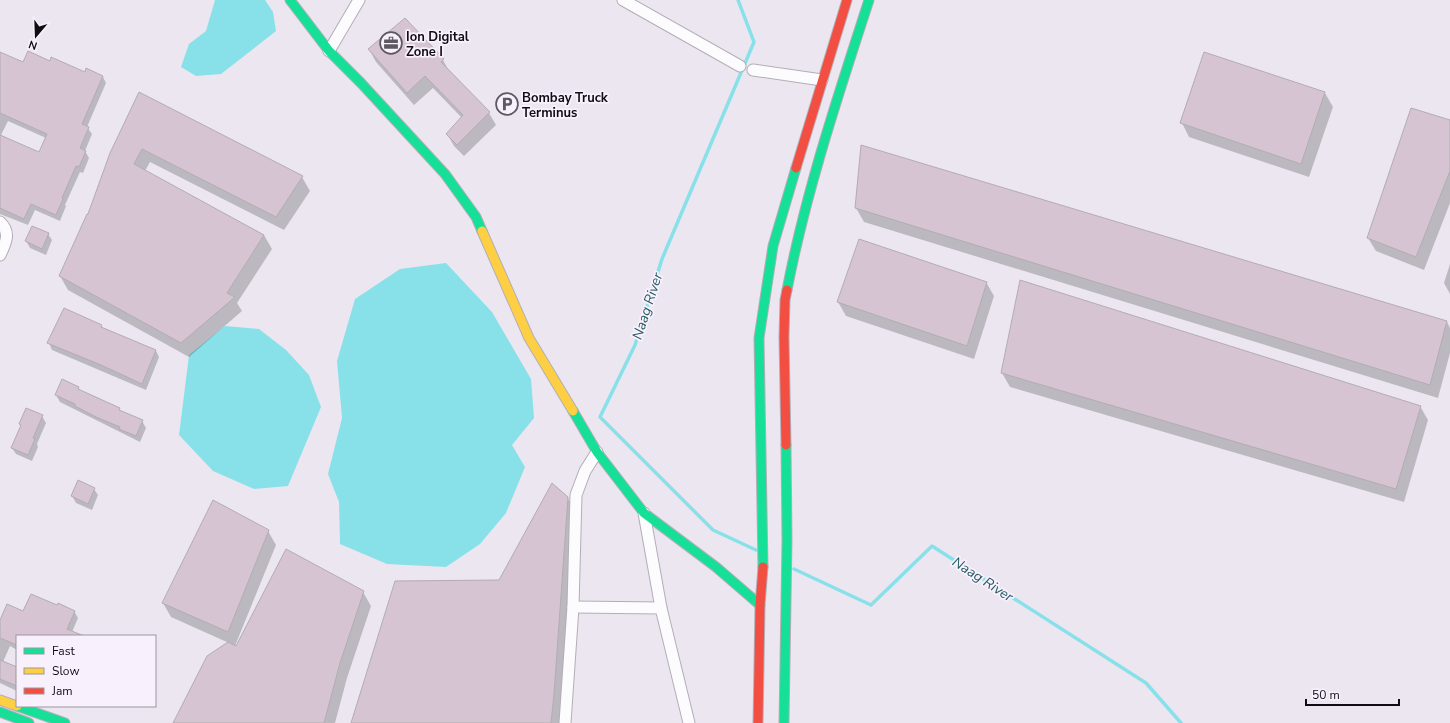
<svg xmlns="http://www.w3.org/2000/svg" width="1450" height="723" viewBox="0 0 1450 723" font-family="'Nunito Sans',sans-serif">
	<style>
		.water { fill: #88e1e9 }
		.shadow { fill: #0003; fill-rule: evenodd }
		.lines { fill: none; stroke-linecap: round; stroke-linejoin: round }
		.stream { stroke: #88e1e9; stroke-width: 3.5 }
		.building { fill: #d6c4d2; stroke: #b2acb3 }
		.street-casing { stroke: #b3aeb6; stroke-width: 13 }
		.fast-casing { stroke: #b3aeb6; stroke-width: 11 }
		.slow-casing { stroke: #b3aeb6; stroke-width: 11 }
		.jam-casing { stroke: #b3aeb6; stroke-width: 11 }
		.street { stroke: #fcfbfd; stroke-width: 11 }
		.fast { stroke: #16e098; stroke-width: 9 }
		.slow { stroke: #ffcf43; stroke-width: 9 }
		.jam { stroke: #f24e42; stroke-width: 9 }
		.labels { text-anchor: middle; stroke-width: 3.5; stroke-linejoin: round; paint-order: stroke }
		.poi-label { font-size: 13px; font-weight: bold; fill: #110d13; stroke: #f8f1fd; text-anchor: start }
		.water-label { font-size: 14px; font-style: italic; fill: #235a5e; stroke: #f8f1fd }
	</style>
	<rect width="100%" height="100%" fill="#ece6f1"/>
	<g class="water">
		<path d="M 215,0 L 265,0 L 273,12 L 276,31 L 221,74 L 196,76 L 181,67 L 189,44 L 206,31 Z"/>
		<path d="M 446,263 L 492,312 L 531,379 L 534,418 L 512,445 L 525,467 L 506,513 L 480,544 L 446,567 L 387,564 L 340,544 L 339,502 L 328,474 L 342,418 L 337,361 L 355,299 L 400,269 Z"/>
		<path d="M 225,326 L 259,329 L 286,350 L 309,375 L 321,407 L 288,486 L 254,489 L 213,471 L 179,435 L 189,355 Z"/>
	</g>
	<g class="shadow">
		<path d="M 369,49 L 443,60 L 450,73 L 489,113 L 496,125 L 464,156 L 454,146 L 447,134 L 462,118 L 433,88 L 414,105 L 376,62 Z"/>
		<path d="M 0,53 L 24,64 L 50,62 L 85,73 L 103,77 L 106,83 L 87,127 L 92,134 L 85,151 L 89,158 L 83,173 L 80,172 L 65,205 L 66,206 L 60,221 L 35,210 L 28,225 L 0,214 ZM 8,121 L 46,138 L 40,154 L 1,135 Z"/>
		<path d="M 1205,53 L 1325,93 L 1333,107 L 1309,177 L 1189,137 L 1182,123 Z"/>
		<path d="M 139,93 L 302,177 L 310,191 L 284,230 L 150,162 L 145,171 L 264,235 L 272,249 L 237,303 L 242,311 L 189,357 L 68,290 L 60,276 L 88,216 Z"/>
		<path d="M 1450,122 L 1450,203 L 1424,270 L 1376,251 L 1368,238 Z"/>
		<path d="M 856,208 L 1447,322 L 1450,328 L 1450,353 L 1438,398 L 864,222 Z"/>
		<path d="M 48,234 L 52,240 L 46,255 L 30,248 L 26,241 Z"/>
		<path d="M 1450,264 L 1450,294 L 1444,283 Z"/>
		<path d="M 986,282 L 994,296 L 974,359 L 846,316 L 838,302 Z"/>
		<path d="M 101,326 L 103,329 L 156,351 L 159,357 L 146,390 L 52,350 L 49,343 Z"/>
		<path d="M 1002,373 L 1420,406 L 1428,420 L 1404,502 L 1010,387 Z"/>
		<path d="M 78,388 L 80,391 L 142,421 L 146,428 L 140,442 L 60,402 L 56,395 Z"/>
		<path d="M 42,416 L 46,423 L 37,444 L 38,447 L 32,461 L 16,454 L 12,448 L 21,426 L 20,424 Z"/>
		<path d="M 94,489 L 98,495 L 92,510 L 76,503 L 72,496 Z"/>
		<path d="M 567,497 L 576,511 L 560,723 L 352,723 L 499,581 Z"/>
		<path d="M 268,531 L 276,545 L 235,646 L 237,647 L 363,592 L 371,606 L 347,678 L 335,723 L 174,723 L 208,657 L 229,643 L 171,617 L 163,603 Z"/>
		<path d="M 57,606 L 74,611 L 78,618 L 72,632 L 81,636 L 17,636 L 17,650 L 10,646 L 3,662 L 16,668 L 17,665 L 17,691 L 0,683 L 0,622 L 24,613 Z"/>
	</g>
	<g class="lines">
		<g class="stream">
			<path d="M 738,0 L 754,42 L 662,259 L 635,345 L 600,417 L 713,530 L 756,550"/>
			<path d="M 794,569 L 871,605 L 932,546 L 1146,683 L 1181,723"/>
		</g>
	</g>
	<g class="building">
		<path d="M 405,18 L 444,59 L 441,62 L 490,112 L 457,145 L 446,134 L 463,115 L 425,76 L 407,93 L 368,49 Z"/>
		<path d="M 28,51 L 50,61 L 51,57 L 85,72 L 86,68 L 103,76 L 82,124 L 89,127 L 80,148 L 86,151 L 79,167 L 76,166 L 62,198 L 63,199 L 56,215 L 31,204 L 24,219 L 0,208 L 0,135 L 39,152 L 47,134 L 0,113 L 0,52 L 23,62 Z"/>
		<path d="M 1204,52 L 1325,92 L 1301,164 L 1180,123 Z"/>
		<path d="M 139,92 L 303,176 L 276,217 L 142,149 L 134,164 L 264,235 L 227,293 L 235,297 L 181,343 L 59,276 L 87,214 L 88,214 L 110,153 Z"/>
		<path d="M 1411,108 L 1450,120 L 1450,171 L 1416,257 L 1367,238 Z"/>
		<path d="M 861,145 L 1447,321 L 1430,385 L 855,208 Z"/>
		<path d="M 32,226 L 49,233 L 42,249 L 25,241 Z"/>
		<path d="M 859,239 L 987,282 L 967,346 L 837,302 Z"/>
		<path d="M 1020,280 L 1421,406 L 1396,489 L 1001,373 Z"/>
		<path d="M 64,308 L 102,325 L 101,327 L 156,350 L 142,384 L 101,365 L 47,343 Z"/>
		<path d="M 62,379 L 79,387 L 78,389 L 120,408 L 119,410 L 143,420 L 136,436 L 119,429 L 120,427 L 96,417 L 75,406 L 75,404 L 55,395 Z"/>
		<path d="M 26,408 L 43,415 L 33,438 L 35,439 L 28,455 L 11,448 L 21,425 L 19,424 Z"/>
		<path d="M 78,480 L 95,488 L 88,504 L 71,496 Z"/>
		<path d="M 552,483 L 568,497 L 554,694 L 551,723 L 351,723 L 395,581 L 499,580 Z"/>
		<path d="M 213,500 L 269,530 L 228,632 L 162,603 Z"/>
		<path d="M 286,549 L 364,591 L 340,663 L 324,723 L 173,723 L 207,656 L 228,642 L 236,646 Z"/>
		<path d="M 31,594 L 57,605 L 58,603 L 75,611 L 67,629 L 84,636 L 17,636 L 17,645 L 0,638 L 0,620 L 7,604 L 23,611 Z"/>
		<path d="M 0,660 L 17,667 L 17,686 L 0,679 Z"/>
	</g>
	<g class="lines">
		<g class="street-casing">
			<g id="street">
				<path d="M 623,0 L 740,66"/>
				<path d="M 329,51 L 359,0"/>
				<path d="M 753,70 L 822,80"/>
				<path d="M 0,222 C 11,232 6,243 0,255"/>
				<path d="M 644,513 L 661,608 L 689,723"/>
				<path d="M 573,607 L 661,608"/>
				<path d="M 565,723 L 573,607 L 576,495 L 585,471 L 597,452"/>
			</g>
		</g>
		<g class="fast-casing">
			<g id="fast">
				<path d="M 290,0 L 329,51 L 361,83 L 445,174 L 476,217 L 482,231"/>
				<path d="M 787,290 C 806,191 838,96 869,0"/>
				<path d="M 573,411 L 597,452 L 644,513 L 716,567 L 760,605"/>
				<path d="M 763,567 L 759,338 L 773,246 L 796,168"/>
				<path d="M 17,706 L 65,723"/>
				<path d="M 0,712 L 29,723"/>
				<path d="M 784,723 L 787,540 L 786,445"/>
			</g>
		</g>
		<g class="slow-casing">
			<g id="slow">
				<path d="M 482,231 L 529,338 L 573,411"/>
				<path d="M 0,700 L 17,706"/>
			</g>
		</g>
		<g class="jam-casing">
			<g id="jam">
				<path d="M 796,168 L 847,0"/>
				<path d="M 786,445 L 784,337 L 785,300 L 787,290"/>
				<path d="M 758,723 L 760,605 L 763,567"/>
			</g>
		</g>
		<use href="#street" class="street"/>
		<use href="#fast" class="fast"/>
		<use href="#slow" class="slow"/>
		<use href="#jam" class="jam"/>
	</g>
	<defs>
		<g id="office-ring" transform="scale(1.15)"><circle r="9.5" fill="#f8f1fd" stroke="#5e5961" stroke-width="1.5"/><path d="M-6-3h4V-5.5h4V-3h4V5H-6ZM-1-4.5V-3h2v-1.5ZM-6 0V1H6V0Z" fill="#5e5961"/></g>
		<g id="parking-ring" transform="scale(1.15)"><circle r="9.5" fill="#f8f1fd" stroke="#5e5961" stroke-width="1.5"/><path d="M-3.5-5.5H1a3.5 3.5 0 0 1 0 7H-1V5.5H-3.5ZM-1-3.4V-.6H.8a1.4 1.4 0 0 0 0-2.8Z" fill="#5e5961"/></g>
	</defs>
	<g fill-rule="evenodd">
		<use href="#office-ring" x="391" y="43"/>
		<use href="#parking-ring" x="507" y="104"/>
	</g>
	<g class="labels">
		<g class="poi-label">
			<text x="406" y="41">Ion Digital<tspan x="406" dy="15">Zone I</tspan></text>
			<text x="522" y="102">Bombay Truck<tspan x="522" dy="15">Terminus</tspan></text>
		</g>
		<g class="water-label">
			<text transform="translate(647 306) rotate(-72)" y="5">Naag River</text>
			<text transform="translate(983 579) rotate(33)" y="5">Naag River</text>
		</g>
	</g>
	<rect x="16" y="635" width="140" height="72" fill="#f8f1fd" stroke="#9c969f"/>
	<rect x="24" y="648" width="20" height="6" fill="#16e098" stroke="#9c969f"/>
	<text x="52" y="655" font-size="12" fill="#110d13">Fast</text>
	<rect x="24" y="668" width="20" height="6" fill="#ffcf43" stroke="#9c969f"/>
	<text x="52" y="675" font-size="12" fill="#110d13">Slow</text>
	<rect x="24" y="688" width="20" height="6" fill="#f24e42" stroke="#9c969f"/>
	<text x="52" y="695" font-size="12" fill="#110d13">Jam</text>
	<g transform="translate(36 36) rotate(199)" stroke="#f8f1fd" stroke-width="3" paint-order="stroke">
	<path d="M0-3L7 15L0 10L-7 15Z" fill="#110d13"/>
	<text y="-6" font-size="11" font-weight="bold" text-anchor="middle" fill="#110d13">N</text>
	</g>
	<path d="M1306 699v6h93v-6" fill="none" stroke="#110d13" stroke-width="2"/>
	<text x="1312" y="699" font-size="12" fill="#110d13" stroke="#f8f1fd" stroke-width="3" paint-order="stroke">50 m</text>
</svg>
